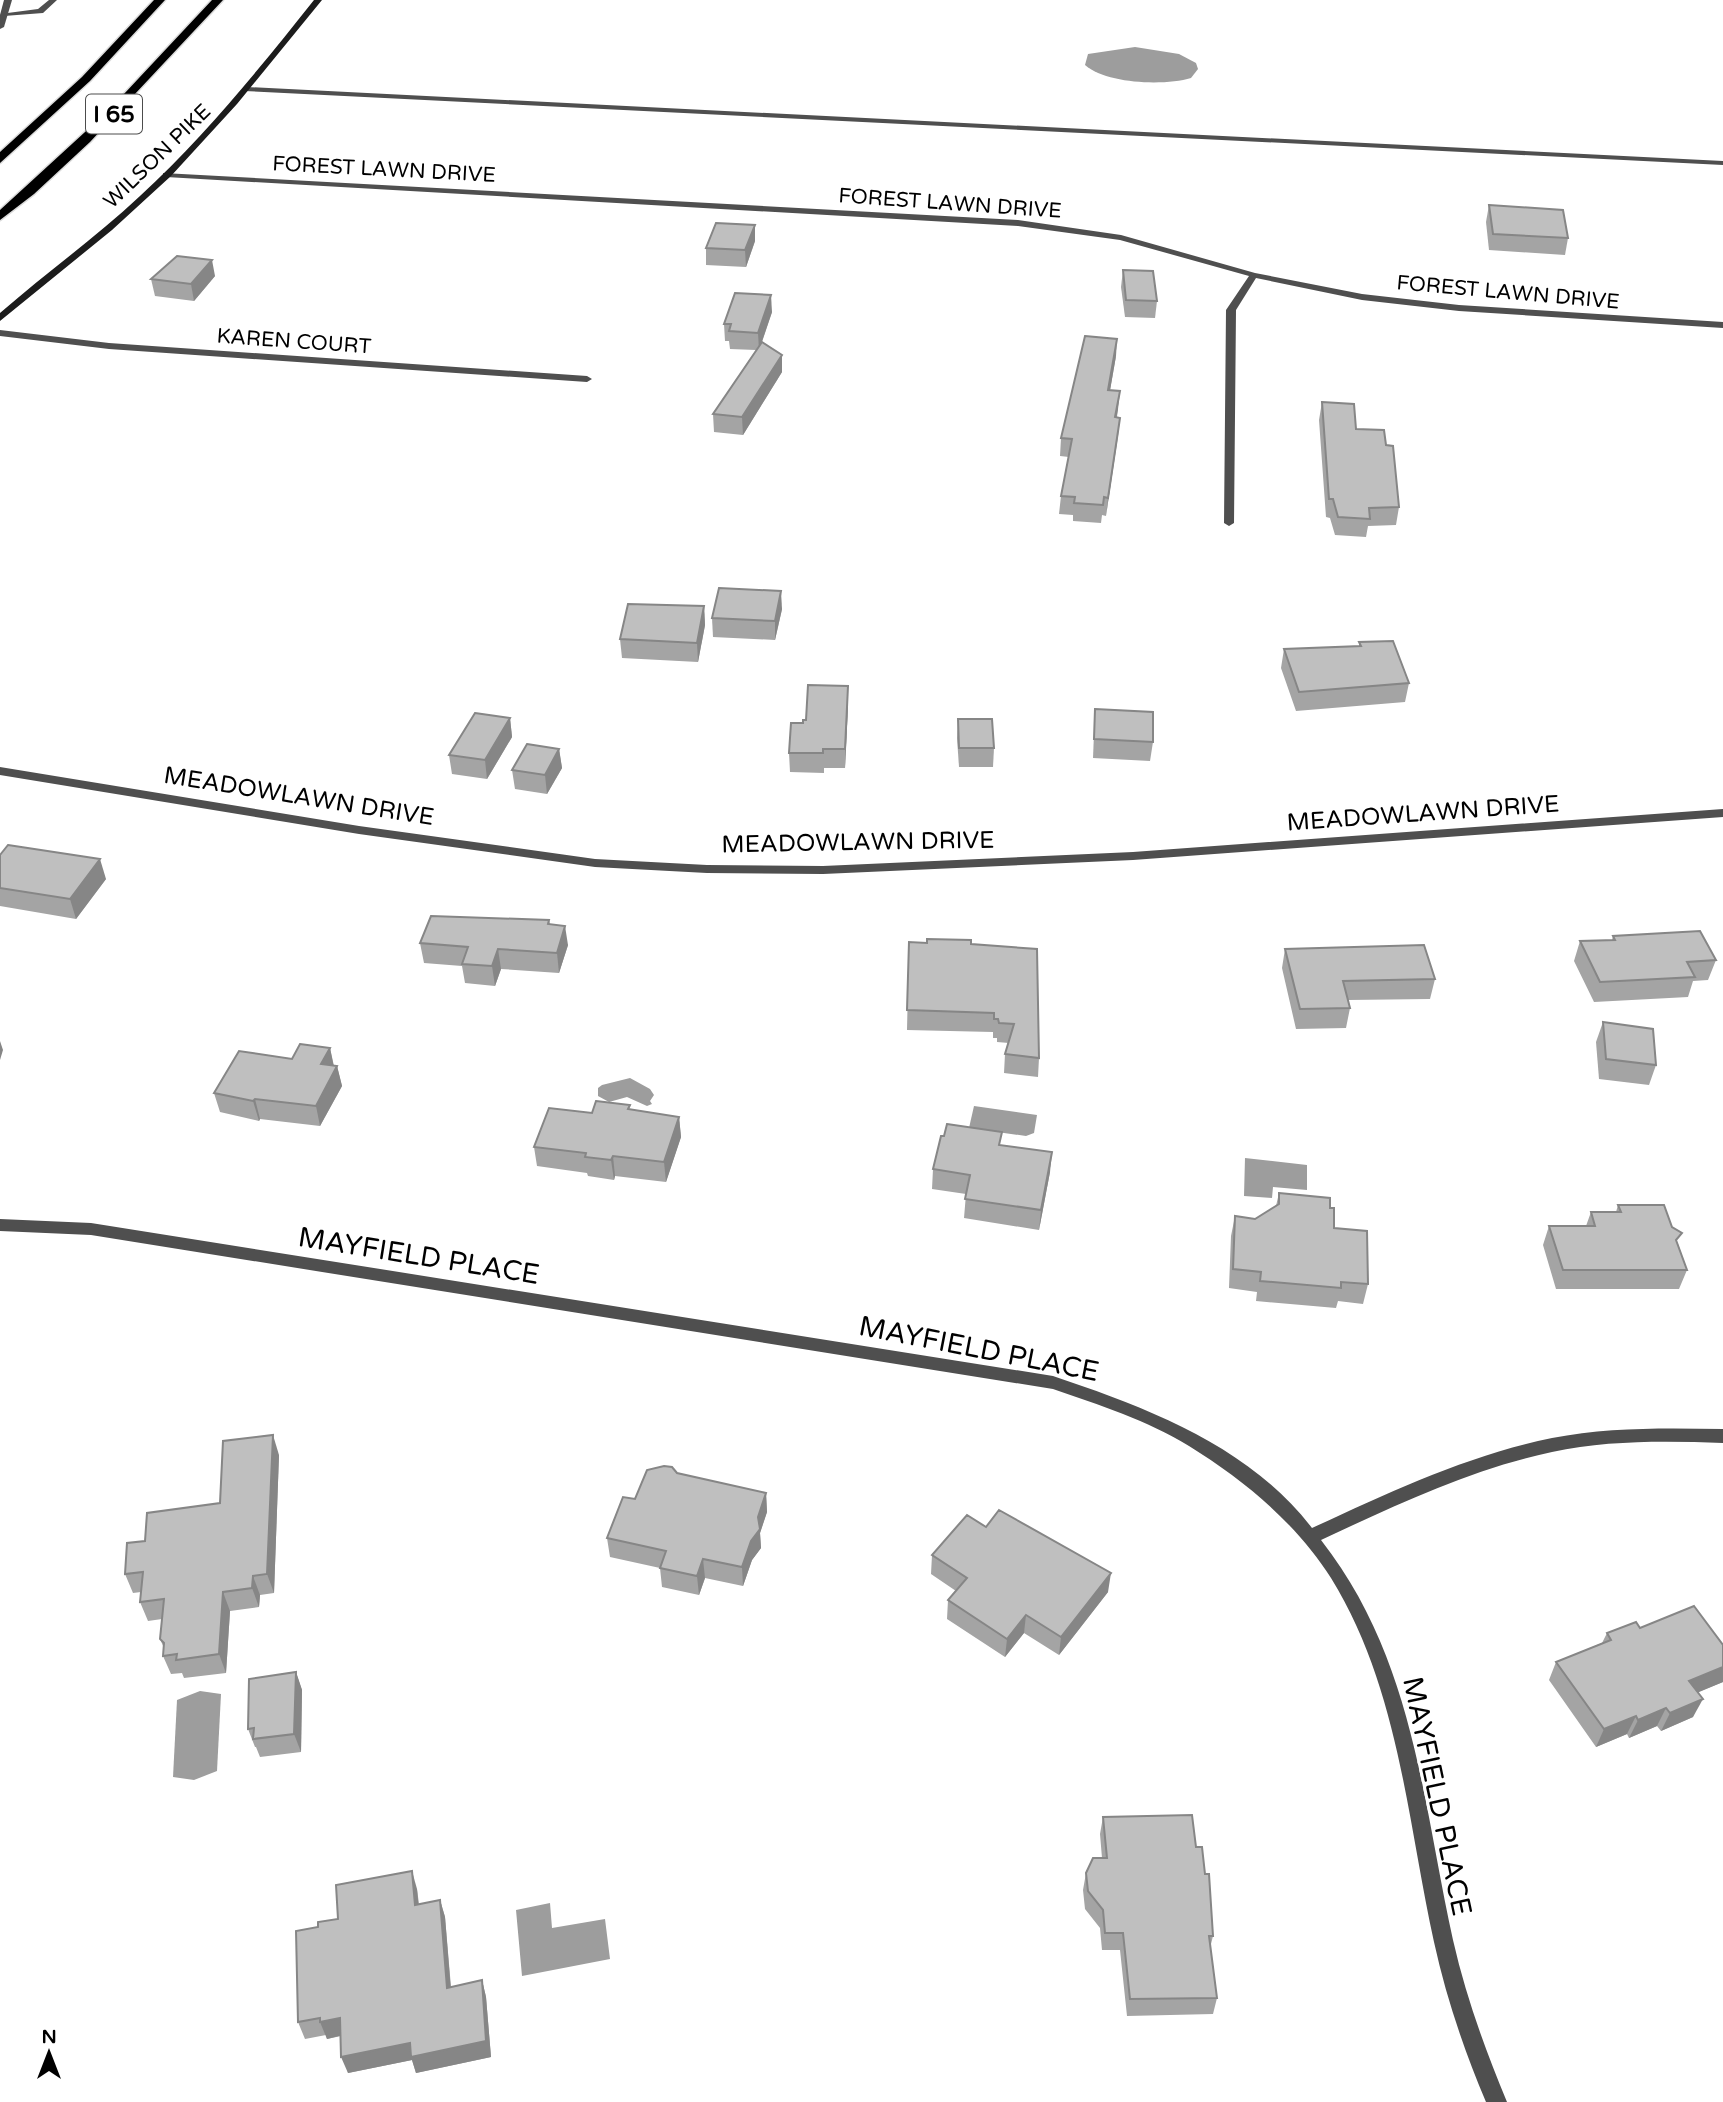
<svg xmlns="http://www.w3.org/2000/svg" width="1723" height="2102" viewBox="0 0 1723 2102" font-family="'Varela Round',sans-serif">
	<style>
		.water { fill: #9d9d9d }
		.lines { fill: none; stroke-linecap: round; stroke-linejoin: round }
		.highway-casing { stroke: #dbdbdb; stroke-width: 3 }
		.lane { fill: #4f4f4f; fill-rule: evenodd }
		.street { fill: #4f4f4f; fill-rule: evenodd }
		.secondary { fill: #1c1c1c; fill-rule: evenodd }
		.highway { fill: #000; fill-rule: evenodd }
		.wall { fill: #a4a4a4 }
		.shaded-wall { fill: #868686 }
		.building { fill: #bfbfbf; stroke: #868686; stroke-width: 2 }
		.labels { text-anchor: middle; stroke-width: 6; stroke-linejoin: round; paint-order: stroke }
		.far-street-label { font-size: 21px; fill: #000; stroke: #fff }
		.shield { fill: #fff; stroke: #4c4c4c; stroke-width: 2 }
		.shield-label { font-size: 23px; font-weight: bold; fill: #000 }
		.street-label { font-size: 24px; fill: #000; stroke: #fff }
		.near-street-label { font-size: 28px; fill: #000; stroke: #fff }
	</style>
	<rect width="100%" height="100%" fill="#fff"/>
	<g class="water">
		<path d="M 1135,47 L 1179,54 L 1196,63 L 1198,69 L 1191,78 C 1164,86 1107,84 1085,65 L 1088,54 Z"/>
		<path d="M 630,1078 L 650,1089 L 654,1095 L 650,1101 L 652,1104 L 647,1106 L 627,1097 L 609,1102 L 598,1096 L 598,1088 L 602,1085 Z"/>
		<path d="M 974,1106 L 1037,1115 L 1034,1133 L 1026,1136 L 969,1128 Z"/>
		<path d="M 1245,1158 L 1307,1165 L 1307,1190 L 1273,1187 L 1272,1198 L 1244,1196 Z"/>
		<path d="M 200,1691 L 221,1694 L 217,1771 L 194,1780 L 173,1777 L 177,1700 Z"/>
		<path d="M 550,1903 L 552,1928 L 605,1919 L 610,1959 L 522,1976 L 516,1910 Z"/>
	</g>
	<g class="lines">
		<g class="highway-casing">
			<g id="highway">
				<path d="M 154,0 L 165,0 L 90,81 L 0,163 L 0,152 L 82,77 Z"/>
				<path d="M 212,0 L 223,0 L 90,142 L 34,194 L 0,220 L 0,210 L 109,110 Z"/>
			</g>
		</g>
		<g class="lane">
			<path d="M 49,0 L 57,0 L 43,13 L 4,16 L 0,14 L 38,9 Z"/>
			<path d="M 247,87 L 1723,161 L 1723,165 L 244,91 L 243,89 Z"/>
		</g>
		<g class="street">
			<path d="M 4,0 L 12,0 L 4,27 L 0,29 L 0,15 Z"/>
			<path d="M 163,173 L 1018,220 L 1121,235 L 1255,273 L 1362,294 L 1459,305 L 1723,322 L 1723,328 L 1459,311 L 1362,300 L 1256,278 L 1236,310 L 1234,523 L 1229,526 L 1224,523 L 1226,310 L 1249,276 L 1120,240 L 1018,226 L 166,177 L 163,177 Z"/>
			<path d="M 0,330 L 109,343 L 587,376 L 592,379 L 587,382 L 109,349 L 0,336 Z"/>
			<path d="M 0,767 L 359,826 L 595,859 L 707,865 L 823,866 L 1133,852 L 1723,809 L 1723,817 L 1133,860 L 823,874 L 707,873 L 595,867 L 359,834 L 0,775 Z"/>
			<path d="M 0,1219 L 91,1223 L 1053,1376 C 1148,1408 1249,1446 1312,1528 C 1390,1492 1468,1455 1552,1438 C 1608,1427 1666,1428 1723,1429 L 1723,1443 C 1666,1441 1608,1440 1552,1452 C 1471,1469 1396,1505 1321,1540 C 1414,1659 1422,1799 1453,1940 C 1466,1997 1485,2049 1507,2102 L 1486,2102 C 1464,2050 1446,1997 1434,1942 C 1407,1819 1399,1688 1331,1578 C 1296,1523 1244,1480 1189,1446 C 1147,1420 1099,1405 1053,1389 L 91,1235 L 0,1231 Z"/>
		</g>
		<path class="secondary" d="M 314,0 L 322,0 L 237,104 L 171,176 L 112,230 L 0,321 L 0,313 C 46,273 95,238 140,196 C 204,137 260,68 314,0 Z"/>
		<use href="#highway" class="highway"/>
	</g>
	<g class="wall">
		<path d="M 1489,205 L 1568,238 L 1565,255 L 1489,250 L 1486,222 Z"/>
		<path d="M 755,225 L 755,241 L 746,267 L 706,265 L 706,248 Z"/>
		<path d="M 1123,270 L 1157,301 L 1155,318 L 1125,317 L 1121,287 Z"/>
		<path d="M 215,276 L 194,301 L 155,296 L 151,279 Z"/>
		<path d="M 772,312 L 762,342 L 782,372 L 743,435 L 714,432 L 713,414 L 756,350 L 730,349 L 729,341 L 725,341 L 724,324 Z"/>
		<path d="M 1116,356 L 1110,390 L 1118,409 L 1117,417 L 1120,418 L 1106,516 L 1102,515 L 1101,523 L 1073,521 L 1073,515 L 1059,514 L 1061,496 L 1069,457 L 1060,456 L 1061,438 Z"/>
		<path d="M 1322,402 L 1356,429 L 1386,445 L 1399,507 L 1396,525 L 1368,526 L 1366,537 L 1335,535 L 1330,518 L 1326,517 L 1319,420 Z"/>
		<path d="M 704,606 L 705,625 L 698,662 L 622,658 L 620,639 Z"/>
		<path d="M 782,609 L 775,640 L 713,637 L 712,618 Z"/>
		<path d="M 1359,642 L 1409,683 L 1405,702 L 1296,711 L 1281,668 L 1284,649 L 1359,646 Z"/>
		<path d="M 848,705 L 845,768 L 824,768 L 824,773 L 790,772 L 789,753 L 803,723 L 806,720 Z"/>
		<path d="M 1095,709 L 1153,742 L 1150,761 L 1093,758 Z"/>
		<path d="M 510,718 L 512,737 L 487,779 L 452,774 L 449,755 Z"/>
		<path d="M 958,719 L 994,748 L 993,767 L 959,767 L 957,738 Z"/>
		<path d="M 559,749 L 562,768 L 547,794 L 515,789 L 512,770 Z"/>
		<path d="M 0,855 L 106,879 L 76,919 L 0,906 Z"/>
		<path d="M 549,920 L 550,924 L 568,945 L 559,973 L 501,969 L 495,986 L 465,983 L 462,966 L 424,963 L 420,943 Z"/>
		<path d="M 1613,936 L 1716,960 L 1708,980 L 1693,981 L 1688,997 L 1594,1002 L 1574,961 L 1580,941 L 1612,940 Z"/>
		<path d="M 909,942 L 971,944 L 1039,1058 L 1038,1077 L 1004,1073 L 1005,1054 L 1009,1043 L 997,1042 L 997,1038 L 993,1038 L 993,1032 L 907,1030 Z"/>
		<path d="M 1285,949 L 1435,979 L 1430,999 L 1348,1000 L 1350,1008 L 1346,1028 L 1296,1029 L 1282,968 Z"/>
		<path d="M 1603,1022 L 1656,1065 L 1649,1085 L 1599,1079 L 1596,1042 Z"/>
		<path d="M 330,1048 L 334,1066 L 337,1066 L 342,1086 L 320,1126 L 260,1119 L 259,1121 L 220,1112 L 214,1093 L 292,1059 Z"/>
		<path d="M 630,1109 L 679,1117 L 681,1137 L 666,1182 L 615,1176 L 614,1180 L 588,1176 L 587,1173 L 537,1166 L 534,1147 L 592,1113 Z"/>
		<path d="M 1001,1145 L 1050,1172 L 1039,1230 L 964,1218 L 966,1194 L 932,1189 L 933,1169 Z"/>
		<path d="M 1279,1193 L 1330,1208 L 1334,1228 L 1368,1284 L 1363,1304 L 1338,1301 L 1336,1308 L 1256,1301 L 1257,1292 L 1229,1288 L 1231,1236 L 1235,1216 L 1255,1219 L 1276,1206 Z"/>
		<path d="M 1618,1205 L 1678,1244 L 1687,1270 L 1679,1289 L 1556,1289 L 1543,1245 L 1549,1226 L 1586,1226 L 1591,1212 L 1616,1212 Z"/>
		<path d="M 279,1455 L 274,1593 L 260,1595 L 259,1607 L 230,1611 L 226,1673 L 184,1678 L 182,1673 L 171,1674 L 163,1656 L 164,1648 L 160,1639 L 162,1619 L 148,1621 L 140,1602 L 141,1592 L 133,1593 L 125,1574 L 145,1541 L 220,1503 Z"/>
		<path d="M 677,1473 L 766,1493 L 767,1512 L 760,1533 L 761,1548 L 752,1560 L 743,1586 L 705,1578 L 699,1595 L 662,1587 L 660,1568 L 610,1557 L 607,1538 L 635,1499 Z"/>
		<path d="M 986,1527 L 1108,1592 L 1059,1655 L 1024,1633 L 1005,1657 L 947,1619 L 948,1600 L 956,1591 L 931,1574 L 932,1555 Z"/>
		<path d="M 1640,1628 L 1723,1645 L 1723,1682 L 1698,1692 L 1693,1717 L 1661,1731 L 1657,1726 L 1629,1738 L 1627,1734 L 1596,1747 L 1549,1680 L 1556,1662 L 1602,1643 L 1607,1633 Z"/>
		<path d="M 296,1672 L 302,1690 L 301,1752 L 260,1757 L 256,1747 L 255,1747 L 248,1729 Z"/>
		<path d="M 1103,1817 L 1196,1847 L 1213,1936 L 1210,1948 L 1217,1998 L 1213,2014 L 1127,2016 L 1120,1950 L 1102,1950 L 1100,1928 L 1085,1909 L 1083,1890 L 1086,1873 L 1102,1858 L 1100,1834 Z"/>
		<path d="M 417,1889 L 419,1904 L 440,1900 L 445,1917 L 451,1987 L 482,1980 L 486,1997 L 491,2057 L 416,2073 L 412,2060 L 348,2073 L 341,2036 L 327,2039 L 326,2035 L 305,2039 L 298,2022 L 318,1927 Z"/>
	</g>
	<g class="shaded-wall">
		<path d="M 755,225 L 755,241 L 746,267 L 745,250 Z"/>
		<path d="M 212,260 L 215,276 L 194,301 L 191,284 Z"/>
		<path d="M 771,295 L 772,312 L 759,350 L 758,333 Z"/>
		<path d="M 1117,339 L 1116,356 L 1107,408 L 1108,390 Z"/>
		<path d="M 782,355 L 782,372 L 743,435 L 742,417 Z"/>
		<path d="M 1120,391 L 1118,409 L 1113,435 L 1115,417 Z"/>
		<path d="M 1120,418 L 1118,436 L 1106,516 L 1108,498 Z"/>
		<path d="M 781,591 L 782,609 L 775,640 L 775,621 Z"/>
		<path d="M 704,606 L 705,625 L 698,662 L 697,643 Z"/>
		<path d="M 848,686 L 848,705 L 845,768 L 845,749 Z"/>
		<path d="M 510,718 L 512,737 L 487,779 L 485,760 Z"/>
		<path d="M 559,749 L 562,768 L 547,794 L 545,775 Z"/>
		<path d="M 100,859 L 106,879 L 76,919 L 70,899 Z"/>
		<path d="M 565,926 L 568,945 L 559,973 L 557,953 Z"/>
		<path d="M 498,949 L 501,969 L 495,986 L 492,966 Z"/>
		<path d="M 0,1041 L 3,1050 L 0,1060 Z"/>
		<path d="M 330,1048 L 334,1068 L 321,1064 Z"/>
		<path d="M 337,1066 L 342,1086 L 320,1126 L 316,1106 Z"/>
		<path d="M 255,1099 L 260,1119 L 259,1121 L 253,1101 Z"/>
		<path d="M 679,1117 L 681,1137 L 666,1182 L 664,1162 Z"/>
		<path d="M 1052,1152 L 1050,1172 L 1039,1230 L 1041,1210 Z"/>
		<path d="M 613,1156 L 615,1176 L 614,1180 L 611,1160 Z"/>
		<path d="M 273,1435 L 279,1455 L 274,1593 L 267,1574 Z"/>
		<path d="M 766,1493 L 767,1512 L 760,1533 L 761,1548 L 752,1560 L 743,1586 L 742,1567 Z"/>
		<path d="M 703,1559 L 705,1578 L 699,1595 L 697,1576 Z"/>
		<path d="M 1111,1573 L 1108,1592 L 1059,1655 L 1061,1637 Z"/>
		<path d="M 253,1576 L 260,1595 L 259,1607 L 252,1588 Z"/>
		<path d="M 223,1592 L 230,1611 L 226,1673 L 219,1654 Z"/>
		<path d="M 1026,1615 L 1024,1633 L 1005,1657 L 1007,1639 Z"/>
		<path d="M 1723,1667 L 1723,1682 L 1680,1700 L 1689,1681 Z"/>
		<path d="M 296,1672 L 302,1690 L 301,1752 L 294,1734 Z"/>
		<path d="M 1703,1699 L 1693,1717 L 1661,1731 L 1670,1713 Z"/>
		<path d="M 1666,1708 L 1657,1726 L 1629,1738 L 1638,1720 Z"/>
		<path d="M 1636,1716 L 1627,1734 L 1596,1747 L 1604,1729 Z"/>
		<path d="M 412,1871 L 417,1889 L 420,1922 L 415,1905 Z"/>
		<path d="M 440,1900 L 445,1917 L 452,2004 L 447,1988 Z"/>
		<path d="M 482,1980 L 486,1997 L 491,2057 L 416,2073 L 412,2060 L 348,2073 L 341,2057 Z"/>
		<path d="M 340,2018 L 347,2034 L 327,2039 L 320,2022 Z"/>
	</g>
	<g class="building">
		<path d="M 1489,205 L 1563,210 L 1568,238 L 1493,234 Z"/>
		<path d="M 716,223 L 755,225 L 745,250 L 706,248 Z"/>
		<path d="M 177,256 L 212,260 L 191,284 L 151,279 Z"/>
		<path d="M 1123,270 L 1153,271 L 1157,301 L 1126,300 Z"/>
		<path d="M 735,293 L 771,295 L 758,333 L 729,331 L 731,324 L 724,324 Z"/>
		<path d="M 1085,336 L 1117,339 L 1108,390 L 1120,391 L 1115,417 L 1120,418 L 1108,498 L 1104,497 L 1103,505 L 1074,503 L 1075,497 L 1061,496 L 1072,439 L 1061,438 Z"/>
		<path d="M 762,342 L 782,355 L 742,417 L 713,414 Z"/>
		<path d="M 1322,402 L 1354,404 L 1356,429 L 1384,430 L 1386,445 L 1393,446 L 1399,507 L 1369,508 L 1370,519 L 1338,517 L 1333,499 L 1329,499 Z"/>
		<path d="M 719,588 L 781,591 L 775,621 L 712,618 Z"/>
		<path d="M 628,604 L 704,606 L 697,643 L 620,639 Z"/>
		<path d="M 1393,641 L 1409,683 L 1299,692 L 1284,649 L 1361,646 L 1359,642 Z"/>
		<path d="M 808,685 L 848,686 L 845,749 L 823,749 L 823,753 L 789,753 L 791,723 L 803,723 L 803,720 L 806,720 Z"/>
		<path d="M 1095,709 L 1153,712 L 1153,742 L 1094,739 Z"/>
		<path d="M 475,713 L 510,718 L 485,760 L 449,755 Z"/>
		<path d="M 958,719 L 992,719 L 994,748 L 959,748 Z"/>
		<path d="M 527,744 L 559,749 L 545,775 L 512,770 Z"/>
		<path d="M 8,845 L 100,859 L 70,899 L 0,888 L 0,855 Z"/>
		<path d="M 431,916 L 549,920 L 548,924 L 565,926 L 557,953 L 498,949 L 492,966 L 462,964 L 468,947 L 420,943 Z"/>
		<path d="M 1700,931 L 1716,960 L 1687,962 L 1695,977 L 1600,982 L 1580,941 L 1615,940 L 1613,936 Z"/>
		<path d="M 927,939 L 971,940 L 971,944 L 1037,949 L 1039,1058 L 1005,1054 L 1014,1024 L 999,1023 L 998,1019 L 994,1019 L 994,1013 L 907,1010 L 909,942 L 927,943 Z"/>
		<path d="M 1424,945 L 1435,979 L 1343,981 L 1350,1008 L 1300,1009 L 1285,949 Z"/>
		<path d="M 1603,1022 L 1653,1029 L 1656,1065 L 1606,1059 Z"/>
		<path d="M 300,1044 L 330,1048 L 321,1064 L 337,1066 L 316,1106 L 255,1099 L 253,1101 L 214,1093 L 239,1051 L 292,1059 Z"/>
		<path d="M 596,1101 L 630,1105 L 628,1109 L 679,1117 L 664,1162 L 613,1156 L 611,1160 L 585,1157 L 586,1153 L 534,1147 L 549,1108 L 592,1113 Z"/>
		<path d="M 947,1124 L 1002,1132 L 999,1145 L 1052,1152 L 1041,1210 L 965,1199 L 970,1175 L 933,1169 L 941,1136 L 944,1136 Z"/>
		<path d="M 1279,1193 L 1330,1198 L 1330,1208 L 1334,1208 L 1334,1228 L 1367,1231 L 1368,1284 L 1341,1282 L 1341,1288 L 1260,1281 L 1261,1272 L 1233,1269 L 1235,1216 L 1255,1219 L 1279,1204 Z"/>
		<path d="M 1618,1205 L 1664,1205 L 1672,1227 L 1682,1233 L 1676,1240 L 1687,1270 L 1563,1270 L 1549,1226 L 1595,1226 L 1591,1212 L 1621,1212 Z"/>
		<path d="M 273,1435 L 267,1574 L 253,1576 L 252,1588 L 223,1592 L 219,1654 L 176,1660 L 177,1654 L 163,1656 L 164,1643 L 160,1639 L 164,1599 L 140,1602 L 143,1572 L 125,1574 L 127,1543 L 145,1541 L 147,1513 L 220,1503 L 223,1441 Z"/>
		<path d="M 664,1466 L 672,1467 L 677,1473 L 766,1493 L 758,1517 L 760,1529 L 751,1541 L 742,1567 L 703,1559 L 697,1576 L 660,1568 L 666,1551 L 607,1538 L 623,1497 L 635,1499 L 647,1470 Z"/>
		<path d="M 999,1510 L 1111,1573 L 1061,1637 L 1026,1615 L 1007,1639 L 948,1600 L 967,1578 L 932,1555 L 967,1515 L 986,1527 Z"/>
		<path d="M 1694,1606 L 1723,1645 L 1723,1667 L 1689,1681 L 1703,1699 L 1670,1713 L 1666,1708 L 1638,1720 L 1636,1716 L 1604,1729 L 1556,1662 L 1611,1640 L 1607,1633 L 1636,1622 L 1640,1628 Z"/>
		<path d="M 296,1672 L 294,1734 L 253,1739 L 254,1728 L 248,1729 L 249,1679 Z"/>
		<path d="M 1192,1815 L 1196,1847 L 1202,1847 L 1205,1874 L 1209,1874 L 1213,1936 L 1209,1936 L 1217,1998 L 1130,1999 L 1123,1933 L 1105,1933 L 1103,1910 L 1088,1891 L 1086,1873 L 1093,1858 L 1107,1858 L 1103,1817 Z"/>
		<path d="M 412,1871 L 415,1905 L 440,1900 L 447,1988 L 482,1980 L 486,2041 L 411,2057 L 410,2043 L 341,2057 L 340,2018 L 320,2022 L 320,2018 L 298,2022 L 296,1931 L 318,1927 L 318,1922 L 338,1919 L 336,1885 Z"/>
	</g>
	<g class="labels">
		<g class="far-street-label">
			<text transform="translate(157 156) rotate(-44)" y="7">WILSON PIKE</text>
			<text transform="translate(384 169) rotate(3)" y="7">FOREST LAWN DRIVE</text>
			<text transform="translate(950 203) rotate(4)" y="7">FOREST LAWN DRIVE</text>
			<text transform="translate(1508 292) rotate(5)" y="7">FOREST LAWN DRIVE</text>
			<text transform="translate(294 341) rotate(4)" y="7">KAREN COURT</text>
		</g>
		<rect class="shield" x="86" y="94.5" width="56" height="39" rx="5"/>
		<g class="shield-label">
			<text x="114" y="122">I 65</text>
		</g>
		<g class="street-label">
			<text transform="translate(299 796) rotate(9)" y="8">MEADOWLAWN DRIVE</text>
			<text transform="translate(1423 813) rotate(-4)" y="8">MEADOWLAWN DRIVE</text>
			<text transform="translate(858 842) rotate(-1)" y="8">MEADOWLAWN DRIVE</text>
		</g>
		<g class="near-street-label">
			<text transform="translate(419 1255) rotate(9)" y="10">MAYFIELD PLACE</text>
			<text transform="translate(979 1348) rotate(11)" y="10">MAYFIELD PLACE</text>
			<text transform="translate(1438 1796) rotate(78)" y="10">MAYFIELD PLACE</text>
		</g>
	</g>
	<g transform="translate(49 2053)" stroke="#ffffff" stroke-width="5" paint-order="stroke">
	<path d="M0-5L12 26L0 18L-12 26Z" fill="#000000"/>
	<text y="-10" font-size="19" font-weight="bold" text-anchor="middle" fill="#000000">N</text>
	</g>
</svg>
